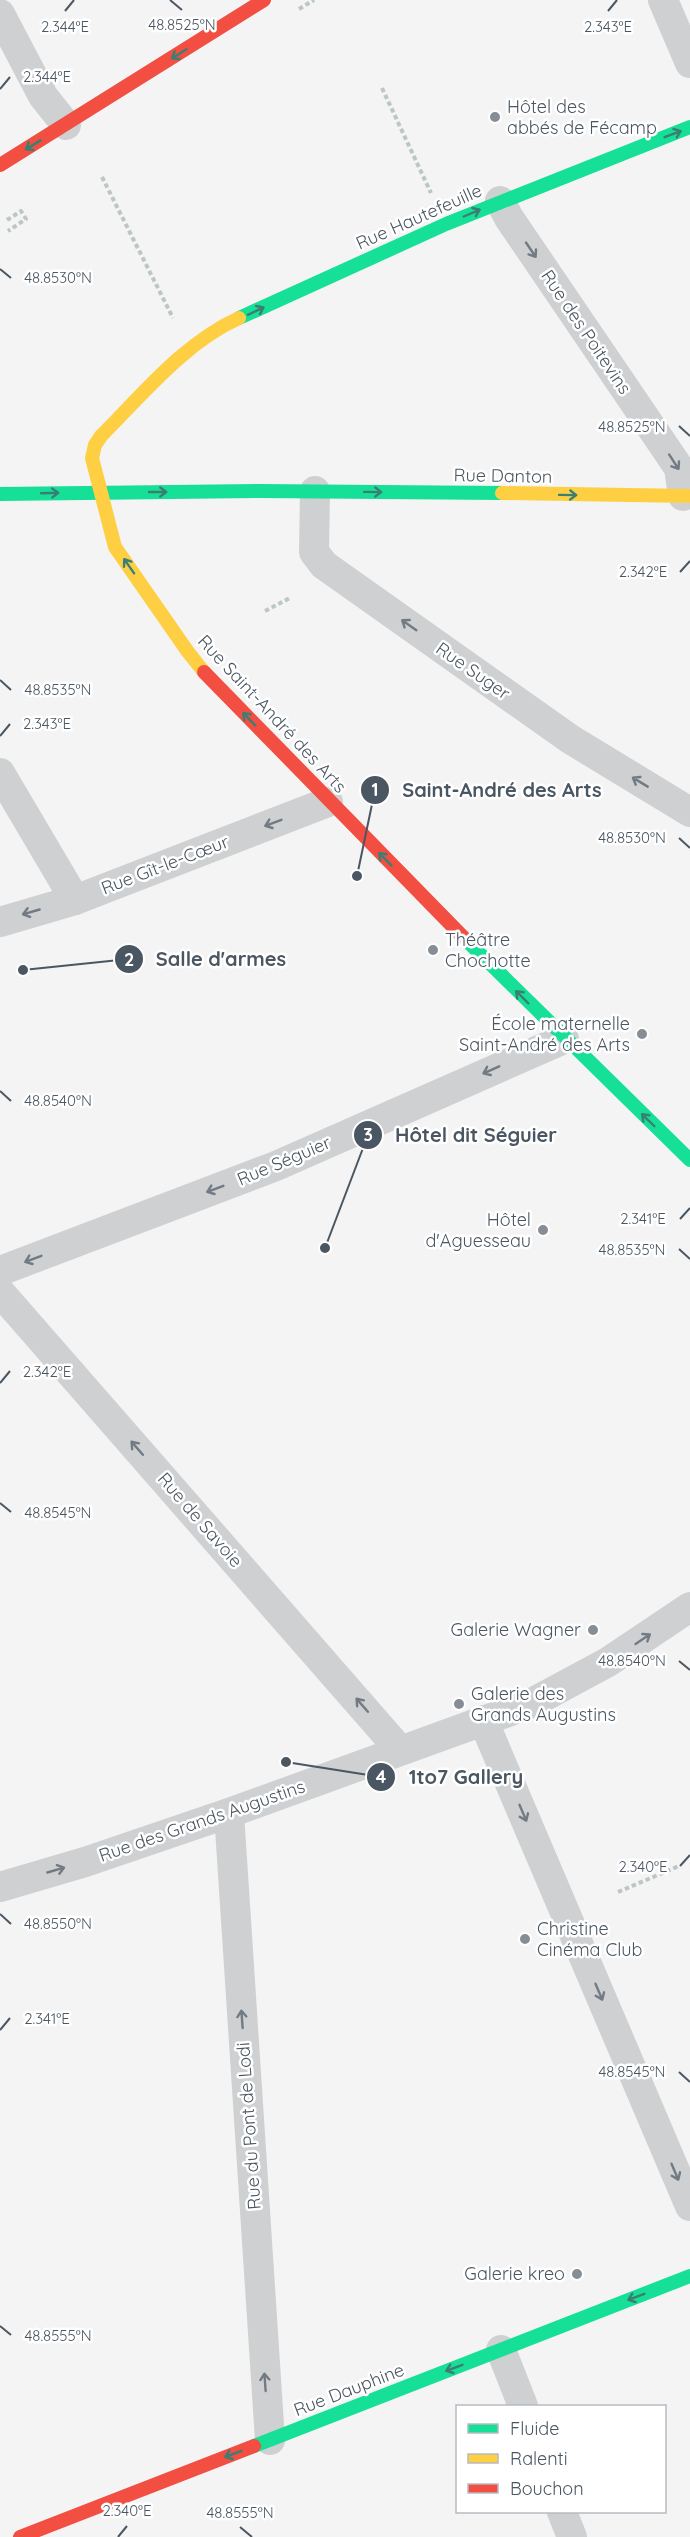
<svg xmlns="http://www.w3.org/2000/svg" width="690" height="2537" viewBox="0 0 690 2537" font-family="Quicksand,sans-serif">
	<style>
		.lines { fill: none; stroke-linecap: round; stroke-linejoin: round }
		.path { stroke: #bcc7c4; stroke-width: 4; stroke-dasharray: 4.5 3; stroke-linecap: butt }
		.street { stroke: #ced0d2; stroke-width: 30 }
		.fast { stroke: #16e098; stroke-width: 14 }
		.slow { stroke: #ffcf43; stroke-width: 14 }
		.jam { stroke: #f24e42; stroke-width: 14 }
		.oneway { stroke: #3a7f72 }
		.oneway2 { stroke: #727b83 }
		.ticks { fill: none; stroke: #4a5661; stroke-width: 2 }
		.poi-dot { fill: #868d94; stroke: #fff; stroke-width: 2 }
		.labels { text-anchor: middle; stroke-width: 5; stroke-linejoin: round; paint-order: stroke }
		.poi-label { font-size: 18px; fill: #4a5661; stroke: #fff; text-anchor: start }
		.street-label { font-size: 18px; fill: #4a5661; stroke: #fff }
		.ticks-label { font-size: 15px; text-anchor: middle; fill: #4a5661; stroke: #fff; stroke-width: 5; stroke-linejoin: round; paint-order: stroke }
		.leader { fill: none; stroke: #4a5661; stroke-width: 2 }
		.callout-dot { fill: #4a5661; stroke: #fff; stroke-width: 2 }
		.mark-label { font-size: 18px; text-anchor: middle; font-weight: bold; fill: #fff }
		.callout-label { font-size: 20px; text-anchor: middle; font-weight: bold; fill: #4a5661; stroke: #fff; stroke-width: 5; stroke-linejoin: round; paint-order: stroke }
	</style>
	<rect width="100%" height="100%" fill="#f4f4f4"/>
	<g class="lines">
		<g class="path">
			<path d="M 299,9 L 314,0"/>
			<path d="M 382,88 L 431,193"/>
			<path d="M 102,177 L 173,318"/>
			<path d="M 7,220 L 21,211 L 26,219 L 8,231"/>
			<path d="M 265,611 L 290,598"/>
			<path d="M 618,1892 L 679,1866"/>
		</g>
		<g class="street">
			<path d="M 663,0 L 690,63"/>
			<path d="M 0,14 L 43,96 L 66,125"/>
			<path d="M 500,201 L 509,218 L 679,468 L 683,496"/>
			<path d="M 315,491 L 314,552 L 324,565 L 570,739 L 690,812"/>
			<path d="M 0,773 L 75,900"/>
			<path d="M 0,922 L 75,900 L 328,802"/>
			<path d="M 0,1271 L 276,1166 L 564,1039"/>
			<path d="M 0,1292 L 400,1750"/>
			<path d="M 483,1720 L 690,2206"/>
			<path d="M 229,1813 L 270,2440"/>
			<path d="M 0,1887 L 85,1862 L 229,1813 L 530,1704 L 608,1662 L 690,1607"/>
			<path d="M 501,2350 L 523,2406"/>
			<path d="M 562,2512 L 572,2537"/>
		</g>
		<g class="fast">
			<path d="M 239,318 L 446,224 L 690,127"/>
			<path d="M 0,494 L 259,491 L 502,493"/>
			<path d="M 463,937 L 690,1160"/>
			<path d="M 254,2446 L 690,2276"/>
		</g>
		<g class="slow">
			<path d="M 502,493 L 690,496"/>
			<path d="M 204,672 L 188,652 L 115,547 L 92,458 L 95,445 L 101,436 C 143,394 184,343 239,318"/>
		</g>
		<g class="jam">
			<path d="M 0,165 L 264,0"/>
			<path d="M 204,672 L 463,937"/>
			<path d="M 20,2537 L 254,2446"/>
		</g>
	</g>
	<defs><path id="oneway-shaft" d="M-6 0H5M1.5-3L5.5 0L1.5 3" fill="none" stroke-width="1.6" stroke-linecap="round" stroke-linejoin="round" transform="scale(1.5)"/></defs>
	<g class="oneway">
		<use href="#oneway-shaft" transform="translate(179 54) rotate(148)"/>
		<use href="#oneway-shaft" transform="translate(673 134) rotate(-21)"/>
		<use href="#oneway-shaft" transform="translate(33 145) rotate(149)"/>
		<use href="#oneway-shaft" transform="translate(472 213) rotate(-23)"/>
		<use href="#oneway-shaft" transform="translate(256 311) rotate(-25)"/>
		<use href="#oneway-shaft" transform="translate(158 492)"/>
		<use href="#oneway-shaft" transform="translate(373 492) rotate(1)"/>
		<use href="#oneway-shaft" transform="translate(50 493) rotate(-2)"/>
		<use href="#oneway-shaft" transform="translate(568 495) rotate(1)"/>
		<use href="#oneway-shaft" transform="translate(129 566) rotate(-125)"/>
		<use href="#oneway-shaft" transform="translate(249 719) rotate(-134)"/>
		<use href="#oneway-shaft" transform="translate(385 859) rotate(-135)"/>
		<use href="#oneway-shaft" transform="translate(522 997) rotate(-135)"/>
		<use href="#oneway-shaft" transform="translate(648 1120) rotate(-136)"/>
		<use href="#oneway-shaft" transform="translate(636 2297) rotate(159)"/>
		<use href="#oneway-shaft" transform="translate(454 2368) rotate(159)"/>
		<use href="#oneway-shaft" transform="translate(233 2454) rotate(159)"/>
	</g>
	<g class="oneway2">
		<use href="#oneway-shaft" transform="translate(531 250) rotate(56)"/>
		<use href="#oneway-shaft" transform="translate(674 462) rotate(57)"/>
		<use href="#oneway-shaft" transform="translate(409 625) rotate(-145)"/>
		<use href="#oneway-shaft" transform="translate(640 782) rotate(-149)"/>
		<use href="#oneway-shaft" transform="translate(273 823) rotate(159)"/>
		<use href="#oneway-shaft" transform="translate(31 912) rotate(164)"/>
		<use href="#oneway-shaft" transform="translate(491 1070) rotate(156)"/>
		<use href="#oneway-shaft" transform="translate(215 1189) rotate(159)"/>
		<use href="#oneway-shaft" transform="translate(33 1259) rotate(159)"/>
		<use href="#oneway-shaft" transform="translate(137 1448) rotate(-131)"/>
		<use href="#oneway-shaft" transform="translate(643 1639) rotate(-34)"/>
		<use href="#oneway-shaft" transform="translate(362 1705) rotate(-131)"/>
		<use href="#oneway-shaft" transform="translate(523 1813) rotate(67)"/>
		<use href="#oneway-shaft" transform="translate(56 1870) rotate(-16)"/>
		<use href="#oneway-shaft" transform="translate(599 1992) rotate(67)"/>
		<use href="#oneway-shaft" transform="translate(242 2019) rotate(-94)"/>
		<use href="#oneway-shaft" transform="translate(675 2172) rotate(67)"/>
		<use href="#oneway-shaft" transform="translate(265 2382) rotate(-94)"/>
	</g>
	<path class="ticks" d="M 170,0 L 182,10M 65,11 L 74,0M 608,11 L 617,0M 0,89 L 10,77M 0,269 L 11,278M 679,426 L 690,436M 680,572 L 690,561M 0,680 L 11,690M 0,736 L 10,724M 679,838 L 690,848M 0,1091 L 11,1101M 680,1219 L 690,1208M 679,1249 L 690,1259M 0,1383 L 10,1371M 0,1503 L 11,1512M 679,1661 L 690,1670M 680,1866 L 690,1855M 0,1914 L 11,1924M 0,2030 L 10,2018M 679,2072 L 690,2082M 0,2326 L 11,2335M 240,2527 L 252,2537M 118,2537 L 127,2526"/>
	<g class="poi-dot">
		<circle cx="495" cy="117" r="6"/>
		<circle cx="433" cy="950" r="6"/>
		<circle cx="642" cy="1034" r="6"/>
		<circle cx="543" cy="1230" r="6"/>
		<circle cx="593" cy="1630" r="6"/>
		<circle cx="459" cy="1704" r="6"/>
		<circle cx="525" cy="1939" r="6"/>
		<circle cx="577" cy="2274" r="6"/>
	</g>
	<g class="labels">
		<g class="poi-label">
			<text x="507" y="113">Hôtel des<tspan x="507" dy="21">abbés de Fécamp</tspan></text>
			<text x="445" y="946">Théâtre<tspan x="445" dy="21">Chochotte</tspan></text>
			<text x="630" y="1030" text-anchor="end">École maternelle<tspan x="630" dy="21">Saint-André des Arts</tspan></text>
			<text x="531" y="1226" text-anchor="end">Hôtel<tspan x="531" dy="21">d'Aguesseau</tspan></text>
			<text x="581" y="1636" text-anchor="end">Galerie Wagner</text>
			<text x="471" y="1700">Galerie des<tspan x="471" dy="21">Grands Augustins</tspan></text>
			<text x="537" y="1935">Christine<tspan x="537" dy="21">Cinéma Club</tspan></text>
			<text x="565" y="2280" text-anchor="end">Galerie kreo</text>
		</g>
		<g class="street-label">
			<text transform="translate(419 217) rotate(-24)" y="6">Rue Hautefeuille</text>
			<text transform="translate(586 332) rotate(56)" y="6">Rue des Poitevins</text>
			<text transform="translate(503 476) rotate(1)" y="6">Rue Danton</text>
			<text transform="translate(473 671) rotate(35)" y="6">Rue Suger</text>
			<text transform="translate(272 714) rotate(47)" y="6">Rue Saint-André des Arts</text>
			<text transform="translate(165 865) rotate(-21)" y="6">Rue Gît-le-Cœur</text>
			<text transform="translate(284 1161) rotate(-23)" y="6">Rue Séguier</text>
			<text transform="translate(200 1520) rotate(49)" y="6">Rue de Savoie</text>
			<text transform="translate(202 1821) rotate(-19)" y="6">Rue des Grands Augustins</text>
			<text transform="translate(249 2126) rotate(-94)" y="6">Rue du Pont de Lodi</text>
			<text transform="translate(349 2390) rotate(-21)" y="6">Rue Dauphine</text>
		</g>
	</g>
	<g class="ticks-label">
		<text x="182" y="30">48.8525°N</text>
		<text x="65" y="32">2.344°E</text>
		<text x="608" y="32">2.343°E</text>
		<text x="47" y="82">2.344°E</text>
		<text x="58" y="283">48.8530°N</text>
		<text x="632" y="432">48.8525°N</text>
		<text x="643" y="577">2.342°E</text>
		<text x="58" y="695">48.8535°N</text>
		<text x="47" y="729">2.343°E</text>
		<text x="632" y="843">48.8530°N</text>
		<text x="58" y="1106">48.8540°N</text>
		<text x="643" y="1224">2.341°E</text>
		<text x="632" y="1255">48.8535°N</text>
		<text x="47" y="1377">2.342°E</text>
		<text x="58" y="1518">48.8545°N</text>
		<text x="632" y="1666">48.8540°N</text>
		<text x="643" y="1872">2.340°E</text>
		<text x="58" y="1929">48.8550°N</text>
		<text x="47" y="2024">2.341°E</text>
		<text x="632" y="2077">48.8545°N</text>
		<text x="58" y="2341">48.8555°N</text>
		<text x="127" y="2516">2.340°E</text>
		<text x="240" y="2518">48.8555°N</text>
	</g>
	<path class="leader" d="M357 876L375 790M23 970L129 959M325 1248L368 1135M286 1762L381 1777"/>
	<g class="callout-dot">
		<circle cx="357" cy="876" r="6"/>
		<circle cx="23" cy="970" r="6"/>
		<circle cx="325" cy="1248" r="6"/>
		<circle cx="286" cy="1762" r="6"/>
		<circle cx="375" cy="790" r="15"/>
		<circle cx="129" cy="959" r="15"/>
		<circle cx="368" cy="1135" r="15"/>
		<circle cx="381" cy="1777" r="15"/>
	</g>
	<g class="mark-label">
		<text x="375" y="796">1</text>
		<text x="129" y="966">2</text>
		<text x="368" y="1141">3</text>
		<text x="381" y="1783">4</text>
	</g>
	<g class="callout-label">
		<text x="502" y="797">Saint-André des Arts</text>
		<text x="221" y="966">Salle d'armes</text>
		<text x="476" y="1142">Hôtel dit Séguier</text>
		<text x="466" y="1784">1to7 Gallery</text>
	</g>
	<rect x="456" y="2405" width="210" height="108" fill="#ffffff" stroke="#b7bbc0" stroke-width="1.5"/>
	<rect x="468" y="2424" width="30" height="9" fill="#16e098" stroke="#b7bbc0" stroke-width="1.5"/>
	<text x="510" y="2435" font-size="18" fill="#4a5661">Fluide</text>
	<rect x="468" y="2454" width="30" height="9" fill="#ffcf43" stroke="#b7bbc0" stroke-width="1.5"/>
	<text x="510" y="2465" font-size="18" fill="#4a5661">Ralenti</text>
	<rect x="468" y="2484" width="30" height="9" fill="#f24e42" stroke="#b7bbc0" stroke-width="1.5"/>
	<text x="510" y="2495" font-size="18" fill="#4a5661">Bouchon</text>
</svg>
